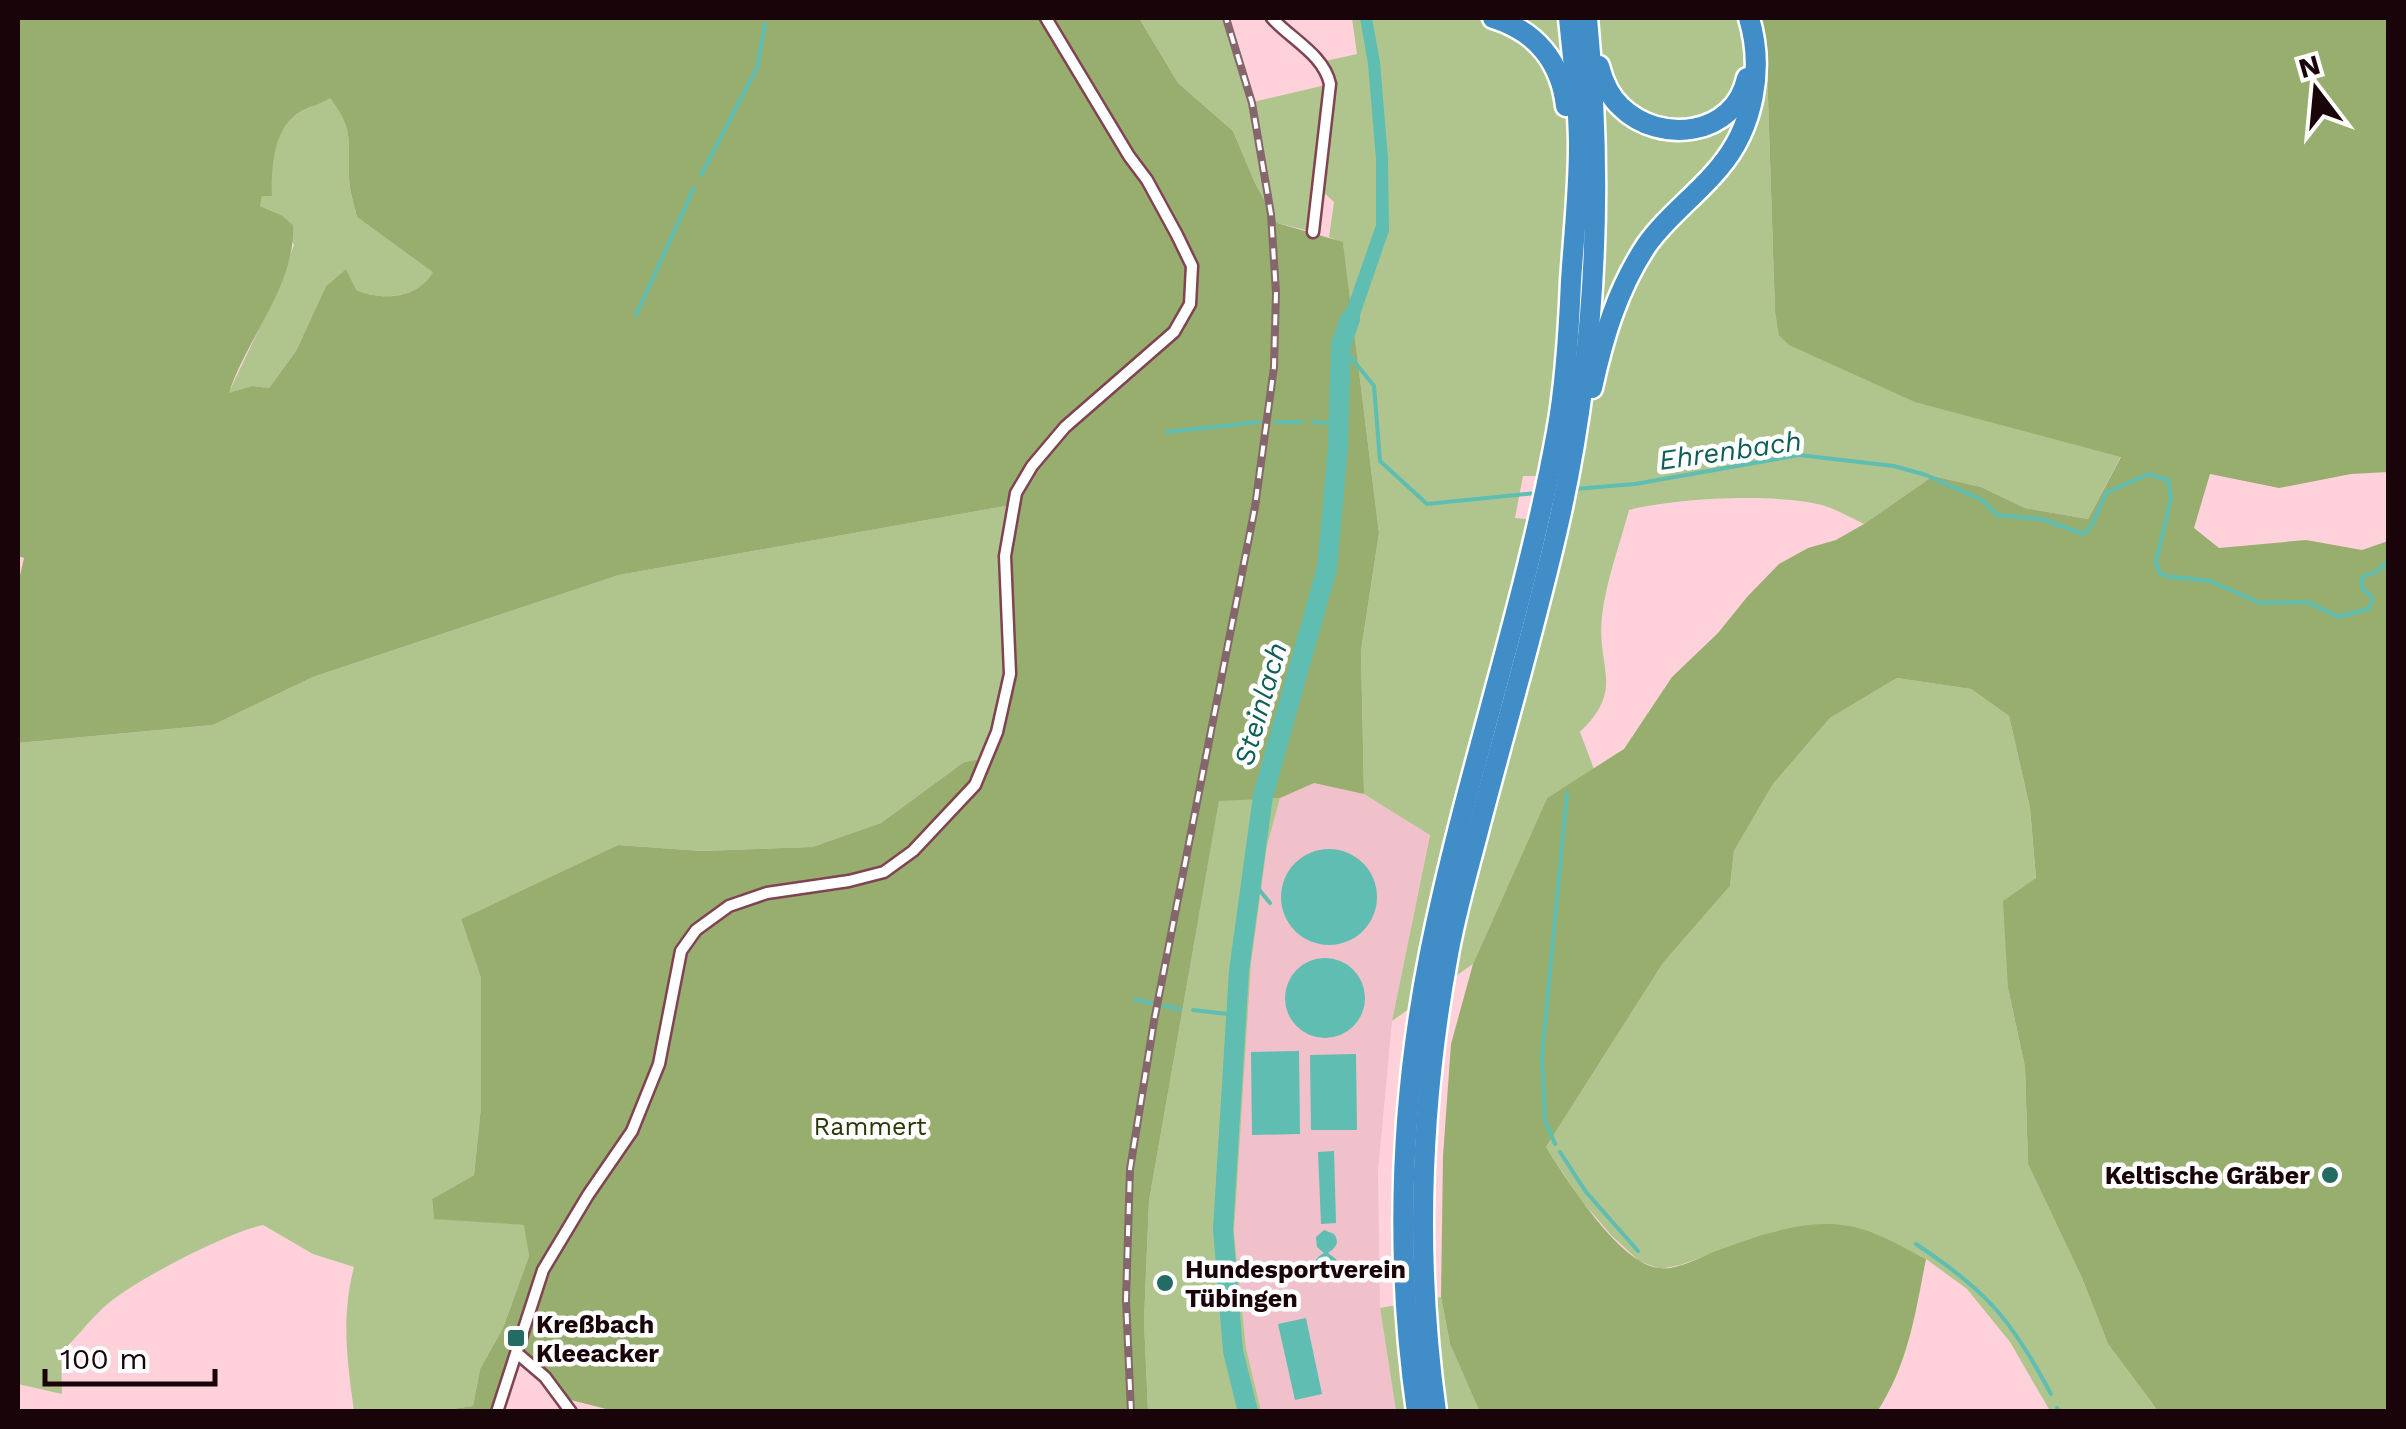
<svg xmlns="http://www.w3.org/2000/svg" width="2406" height="1429" viewBox="0 0 2406 1429" font-family="'Work Sans',sans-serif">
	<style>
		.built { fill: #f1c1cb }
		.green { fill: #b0c58e; fill-rule: evenodd }
		.forest { fill: #97ae6e; fill-rule: evenodd }
		.water { fill: #5fbdb1 }
		.lines { fill: none; stroke-linecap: round; stroke-linejoin: round }
		.stream { stroke: #5fbdb1; stroke-width: 4 }
		.river { stroke: #5fbdb1; stroke-width: 20 }
		.street-casing { stroke: #804352; stroke-width: 15 }
		.highway-casing { stroke: #fff; stroke-width: 25 }
		.street { stroke: #fff; stroke-width: 10 }
		.highway { stroke: #408dc8; stroke-width: 20 }
		.rail-casing { stroke: #86666d; stroke-width: 8 }
		.rail { stroke: #fff; stroke-width: 4; stroke-dasharray: 11; stroke-linecap: butt }
		.poi-dot { fill: #236c64; stroke: #fff; stroke-width: 4 }
		.labels { text-anchor: middle; stroke-width: 9; stroke-linejoin: round; paint-order: stroke }
		.park-label { font-size: 25px; fill: #293705; stroke: #fff }
		.poi-label { font-size: 25px; font-weight: bold; fill: #190409; stroke: #fff; text-anchor: start }
		.water-label { font-size: 28px; font-style: italic; fill: #0f5f57; stroke: #fff }
	</style>
	<rect width="100%" height="100%" fill="#ffd2db"/>
	<path class="built" d="M 1314,782 L 1364,794 L 1430,834 L 1392,1021 L 1378,1172 L 1380,1308 L 1396,1411 L 1261,1412 L 1246,1348 L 1234,1233 L 1250,963 L 1267,846 L 1280,798 Z"/>
	<g class="green">
		<path d="M 1139,18 L 1226,18 L 1253,102 L 1330,84 L 1321,62 L 1357,54 L 1352,18 L 1760,18 L 1767,67 L 1775,312 C 1780,337 1786,343 1809,352 L 2121,456 L 2088,519 L 2025,508 L 1981,487 L 1933,476 L 1864,524 C 1851,518 1836,509 1822,505 C 1772,493 1679,498 1629,510 C 1620,544 1606,581 1602,616 C 1596,668 1626,688 1580,732 L 1594,769 L 1547,798 L 1473,964 L 1392,1021 L 1430,835 L 1364,794 L 1361,651 L 1379,533 L 1343,243 L 1329,237 L 1334,202 L 1320,189 L 1313,232 L 1277,223 L 1255,183 L 1233,131 L 1178,83 ZM 1523,476 L 1573,476 L 1559,522 L 1515,518 Z"/>
		<path d="M 330,97 C 354,129 348,139 349,176 C 349,190 354,204 357,217 L 434,271 C 419,299 381,301 355,290 L 346,269 L 326,286 L 296,351 L 269,388 L 252,386 L 228,394 L 275,296 L 294,245 L 281,215 L 260,206 L 262,195 L 272,195 C 270,168 274,127 300,112 C 311,106 320,105 330,97 Z"/>
		<path d="M 1011,505 L 1010,674 L 988,758 L 964,762 L 881,823 L 812,847 L 701,851 L 618,845 L 461,919 L 481,978 L 481,1107 L 474,1175 L 432,1199 L 434,1218 L 525,1225 L 529,1256 L 503,1328 L 480,1369 L 473,1406 L 439,1411 L 354,1411 C 347,1361 341,1317 354,1267 L 313,1254 L 263,1225 C 228,1232 131,1282 104,1307 C 89,1321 76,1338 61,1353 L 62,1394 L 18,1384 L 18,743 L 213,725 L 313,677 L 619,575 Z"/>
		<path d="M 1897,678 L 1971,689 L 2009,716 L 2030,808 L 2036,879 L 2008,988 L 2025,1067 L 2028,1164 L 2082,1278 L 2108,1344 L 2158,1411 L 2050,1411 L 2010,1342 L 1967,1289 L 1926,1259 L 1873,1233 L 1777,1231 L 1680,1265 L 1660,1269 L 1639,1261 L 1612,1236 L 1580,1199 L 1546,1147 L 1663,963 L 1730,886 L 1734,851 L 1773,784 L 1830,718 Z"/>
		<path d="M 1280,798 L 1267,846 L 1251,963 L 1234,1233 L 1246,1348 L 1261,1411 L 1148,1412 L 1144,1321 L 1149,1201 L 1219,800 Z"/>
		<path d="M 1441,1297 L 1450,1344 L 1480,1411 L 1396,1411 L 1380,1308 Z"/>
	</g>
	<g class="forest">
		<path d="M 18,18 L 1139,18 L 1178,83 L 1233,131 L 1255,183 L 1277,223 L 1343,242 L 1379,533 L 1361,651 L 1364,794 L 1314,783 L 1280,798 L 1219,801 L 1149,1201 L 1144,1321 L 1148,1411 L 614,1411 L 563,1398 L 518,1354 L 529,1298 L 490,1411 L 439,1411 L 473,1406 L 480,1369 L 503,1328 L 529,1256 L 524,1225 L 434,1219 L 432,1199 L 474,1175 L 481,1107 L 481,978 L 461,919 L 618,845 L 701,851 L 812,847 L 881,823 L 964,762 L 988,758 L 1010,674 L 1011,505 L 619,575 L 313,677 L 213,725 L 18,743 L 18,584 L 24,558 L 18,556 ZM 330,98 C 354,129 348,140 349,176 C 349,190 354,204 357,217 L 433,272 C 418,299 381,301 356,290 L 346,269 L 326,286 L 296,351 L 269,388 L 252,386 L 229,393 C 246,339 296,285 293,225 L 281,215 L 260,206 L 262,196 L 272,196 C 271,169 273,128 300,112 C 310,106 320,105 330,98 Z"/>
		<path d="M 1760,18 L 2388,18 L 2388,472 L 2351,474 L 2279,488 L 2210,474 L 2194,528 L 2219,548 L 2306,540 L 2362,550 L 2388,541 L 2388,1411 L 2158,1411 L 2108,1344 L 2082,1278 L 2028,1164 L 2025,1067 L 2008,988 L 2003,901 L 2036,878 L 2030,808 L 2009,716 L 1971,689 L 1897,678 L 1830,718 L 1773,784 L 1734,851 L 1730,886 L 1663,963 L 1546,1147 C 1567,1180 1618,1262 1658,1268 C 1676,1271 1699,1258 1716,1251 C 1755,1237 1799,1220 1842,1225 C 1872,1228 1900,1246 1926,1259 C 1915,1314 1909,1363 1877,1412 L 1480,1412 L 1450,1344 L 1441,1297 L 1443,1156 L 1451,1044 L 1473,964 L 1547,798 L 1624,749 L 1672,677 L 1718,633 L 1747,597 L 1779,564 L 1808,548 L 1836,540 L 1864,524 L 1933,476 L 1981,487 L 2025,508 L 2088,519 L 2121,457 L 1915,402 L 1789,345 L 1779,335 L 1775,312 L 1767,67 Z"/>
	</g>
	<g class="water">
		<path d="M 1360,18 L 1372,18 L 1380,62 L 1388,158 L 1389,231 L 1349,347 L 1336,340 L 1376,225 L 1376,159 L 1368,64 Z"/>
		<circle cx="1329" cy="897" r="48"/>
		<circle cx="1325" cy="998" r="40"/>
		<path d="M 1299,1051 L 1300,1134 L 1252,1135 L 1251,1052 Z"/>
		<path d="M 1356,1054 L 1357,1130 L 1311,1130 L 1310,1055 Z"/>
		<path d="M 1334,1151 L 1336,1223 L 1321,1224 L 1318,1152 Z"/>
		<path d="M 1324,1230 L 1334,1234 C 1340,1242 1336,1248 1328,1253 L 1336,1259 L 1337,1266 L 1327,1275 L 1318,1272 C 1312,1263 1316,1257 1324,1253 L 1317,1247 L 1316,1237 Z"/>
		<path d="M 1306,1318 L 1322,1394 L 1295,1400 L 1278,1324 Z"/>
	</g>
	<g class="lines">
		<g class="stream">
			<path d="M 701,175 L 757,68 L 765,24"/>
			<path d="M 636,315 L 694,188"/>
			<path d="M 1341,345 L 1374,386 L 1380,461 L 1427,504 L 1536,493"/>
			<path d="M 1276,422 L 1301,422"/>
			<path d="M 1313,422 L 1339,424"/>
			<path d="M 1167,432 L 1259,422"/>
			<path d="M 1575,489 L 1635,484 L 1799,455 L 1894,466 L 1926,475 L 1982,500 L 1997,515 L 2041,519 L 2084,534 L 2092,525 L 2106,493 L 2148,474 L 2168,480 L 2171,499 L 2156,561 L 2158,571 L 2165,576 L 2210,581 L 2260,603 L 2307,602 L 2339,617 L 2370,608 L 2372,597 L 2362,588 L 2362,577 L 2378,571 L 2388,561"/>
			<path d="M 1252,881 L 1270,903"/>
			<path d="M 1135,999 L 1151,1003"/>
			<path d="M 1164,1006 L 1180,1009"/>
			<path d="M 1193,1010 L 1236,1015"/>
			<path d="M 1555,1144 L 1545,1120 L 1542,1056 L 1567,793"/>
			<path d="M 1560,1152 L 1586,1192 L 1638,1251"/>
			<path d="M 1916,1244 C 1987,1291 2011,1319 2051,1394"/>
			<path d="M 2057,1408 L 2059,1412"/>
		</g>
		<path class="river" d="M 1248,1412 L 1233,1351 L 1223,1229 L 1239,971 L 1263,796 L 1327,568 L 1338,447 L 1341,345 L 1350,319"/>
		<g class="street-casing">
			<g id="street">
				<path d="M 1272,18 C 1291,39 1324,55 1330,84 L 1313,232"/>
				<path d="M 518,1354 L 545,1377 L 571,1412"/>
				<path d="M 497,1412 L 543,1270 L 588,1195 L 632,1131 L 659,1064 L 681,951 L 696,930 L 729,906 L 767,893 L 849,881 L 884,872 L 913,851 L 975,785 L 997,732 L 1010,674 L 1005,556 L 1016,493 L 1032,466 L 1065,427 L 1174,332 L 1190,304 L 1192,266 L 1177,235 L 1147,180 L 1129,156 L 1046,18"/>
			</g>
		</g>
		<g class="highway-casing">
			<g id="highway">
				<path d="M 1493,18 C 1536,31 1561,62 1566,106"/>
				<path d="M 1599,66 C 1603,82 1609,96 1621,107 C 1660,145 1735,136 1747,78"/>
				<path d="M 1592,388 C 1603,338 1617,290 1646,246 C 1666,217 1697,195 1719,168 C 1754,127 1764,68 1749,18"/>
				<path d="M 1417,1412 C 1395,1259 1400,1104 1430,953 C 1465,778 1525,608 1557,432 C 1566,383 1569,331 1571,281 C 1574,236 1579,191 1579,146 C 1579,103 1573,60 1569,18"/>
				<path d="M 1436,1412 C 1415,1261 1420,1110 1447,960 C 1454,918 1466,877 1477,835 C 1504,731 1535,627 1559,521 C 1596,356 1603,185 1587,18"/>
			</g>
		</g>
		<use href="#street" class="street"/>
		<use href="#highway" class="highway"/>
		<g class="rail-casing">
			<path id="rail" d="M 1131,1412 L 1126,1300 L 1130,1169 L 1154,1021 L 1255,507 L 1274,367 L 1276,293 L 1271,214 L 1252,103 L 1226,18"/>
		</g>
		<use href="#rail" class="rail"/>
	</g>
	<g class="poi-dot">
		<circle cx="2330" cy="1175" r="10"/>
		<circle cx="1165" cy="1283" r="10"/>
		<rect x="506" y="1328" width="20" height="20" rx="5"/>
	</g>
	<g class="labels">
		<g class="park-label">
			<text x="870" y="1135">Rammert</text>
		</g>
		<g class="poi-label">
			<text x="2310" y="1184" text-anchor="end">Keltische Gräber</text>
			<text x="1185" y="1278">Hundesportverein<tspan x="1185" dy="29">Tübingen</tspan></text>
			<text x="536" y="1333">Kreßbach<tspan x="536" dy="29">Kleeacker</tspan></text>
		</g>
		<g class="water-label">
			<text transform="translate(1730 450) rotate(-8)" y="10">Ehrenbach</text>
			<text transform="translate(1260 704) rotate(-74)" y="10">Steinlach</text>
		</g>
	</g>
	<rect width="2406" height="1429" fill="none" stroke="#190409" stroke-width="40"/>
	<g transform="translate(2316 90) rotate(344)" stroke="#ffffff" stroke-width="8" paint-order="stroke">
	<path d="M0-8L18 38L0 25L-18 38Z" fill="#190409"/>
	<text y="-15" font-size="28" font-weight="bold" text-anchor="middle" fill="#190409">N</text>
	</g>
	<path d="M45 1369v15h170v-15" fill="none" stroke="#190409" stroke-width="5"/>
	<text x="60" y="1369" font-size="30" fill="#190409" stroke="#ffffff" stroke-width="8" paint-order="stroke">100 m</text>
</svg>
